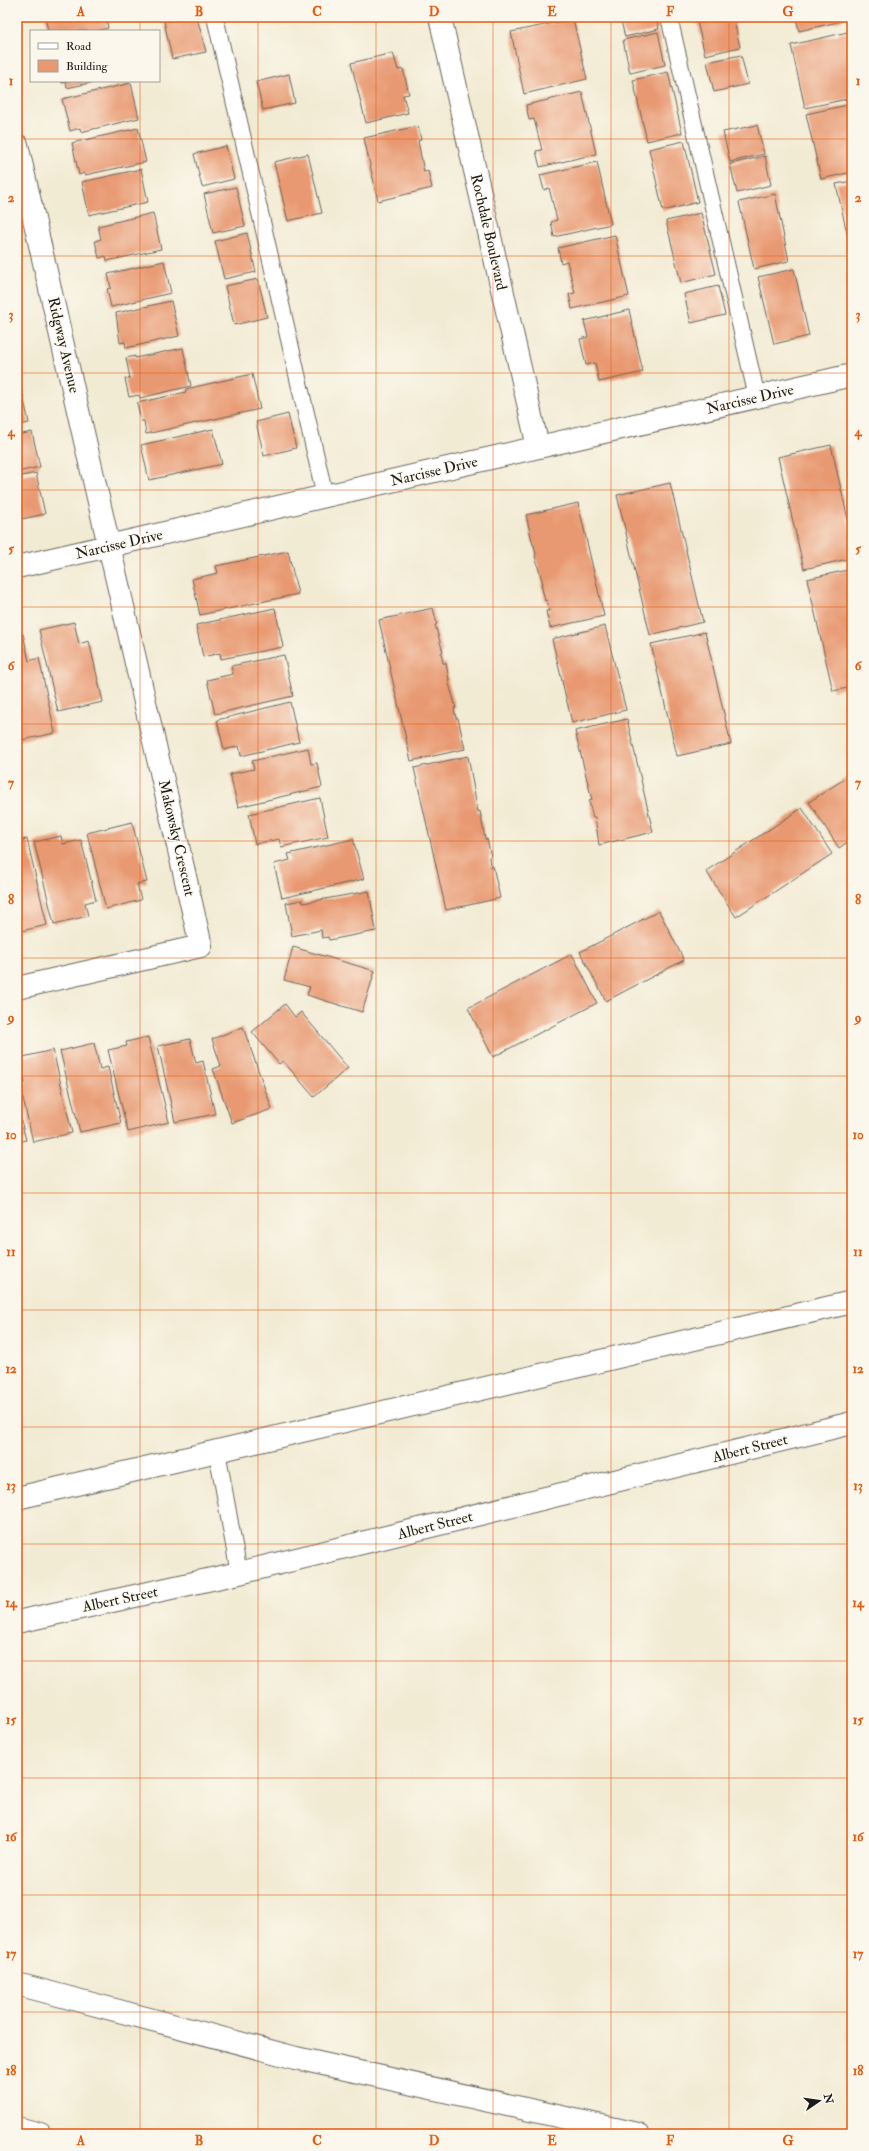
<svg xmlns="http://www.w3.org/2000/svg" width="869" height="2151" viewBox="0 0 869 2151" font-family="'IM FELL Double Pica',serif">
	<style>
		.building { fill: #e89971 }
		.lines { fill: none; stroke-linecap: round; stroke-linejoin: round }
		.lane-casing { stroke: #67645c; stroke-width: 18 }
		.street-casing { stroke: #67645c; stroke-width: 24 }
		.secondary-casing { stroke: #67645c; stroke-width: 24 }
		.highway-casing { stroke: #67645c; stroke-width: 24 }
		.lane { stroke: #fff; stroke-width: 16 }
		.street { stroke: #fff; stroke-width: 22 }
		.secondary { stroke: #fff; stroke-width: 22 }
		.highway { stroke: #fff; stroke-width: 22 }
		.grid { fill: none; stroke: #e8590c; stroke-width: 1; stroke-opacity: 0.55 }
		.labels { text-anchor: middle; stroke-width: 3; stroke-linejoin: round; paint-order: stroke }
		.street-label { font-size: 15px; fill: #1c1c1c; stroke: #fbf7ec }
		.neatline { fill: none; stroke: #e8590c; stroke-width: 1.5 }
		.grid-label { font-size: 13px; text-anchor: middle; font-weight: bold; fill: #e8590c }
	</style>
	<rect width="100%" height="100%" fill="#fbf7ec"/>
	<filter id="ink" filterUnits="userSpaceOnUse"><feTurbulence type="fractalNoise" baseFrequency=".025" numOctaves="2"/><feDisplacementMap in="SourceGraphic" scale="8" xChannelSelector="R" yChannelSelector="G"/><feConvolveMatrix kernelMatrix="1 2 1 2 8 2 1 2 1" color-interpolation-filters="sRGB"/></filter>
	<filter id="wash" filterUnits="userSpaceOnUse"><feTurbulence type="fractalNoise" baseFrequency=".012" numOctaves="4" result="noise"/><feDisplacementMap in="SourceGraphic" scale="16" xChannelSelector="R" yChannelSelector="G"/><feGaussianBlur stdDeviation="0.9" result="paint"/><feColorMatrix in="noise" values="0 0 0 0 0 0 0 0 0 0 0 0 0 0 0 0 0 1.4 0 .05"/><feComposite in="paint" operator="in"/></filter>
	<g filter="url(#wash)">
		<rect width="100%" height="100%" fill="#f2ebd4"/>
		<g id="blocks">
			<g class="building">
				<path d="M 45,17 L 106,17 L 108,28 L 96,31 L 48,31 Z"/>
				<path d="M 182,17 L 197,17 L 206,52 L 172,59 L 164,21 Z"/>
				<path d="M 620,17 L 656,17 L 659,29 L 625,37 Z"/>
				<path d="M 696,17 L 733,17 L 740,47 L 705,55 Z"/>
				<path d="M 796,17 L 841,17 L 842,21 L 799,31 Z"/>
				<path d="M 573,19 L 587,79 L 524,94 L 511,32 Z"/>
				<path d="M 852,31 L 852,98 L 805,108 L 791,45 Z"/>
				<path d="M 658,32 L 665,65 L 630,73 L 623,40 Z"/>
				<path d="M 393,53 L 398,70 L 403,69 L 409,94 L 403,95 L 408,113 L 366,123 L 351,63 Z"/>
				<path d="M 741,55 L 748,84 L 714,92 L 707,62 Z"/>
				<path d="M 668,72 L 682,133 L 647,141 L 633,80 Z"/>
				<path d="M 289,74 L 295,103 L 263,110 L 256,82 Z"/>
				<path d="M 61,81 L 94,81 L 94,82 L 67,88 L 66,82 L 62,83 Z"/>
				<path d="M 131,83 L 139,118 L 81,132 L 80,128 L 70,131 L 62,99 Z"/>
				<path d="M 582,92 L 596,154 L 540,167 L 536,151 L 542,150 L 534,119 L 529,120 L 526,105 Z"/>
				<path d="M 852,104 L 852,172 L 821,179 L 806,114 Z"/>
				<path d="M 757,125 L 764,154 L 730,162 L 723,132 Z"/>
				<path d="M 418,126 L 421,140 L 418,141 L 424,172 L 428,171 L 432,188 L 378,201 L 364,138 Z"/>
				<path d="M 138,128 L 146,162 L 85,175 L 84,173 L 79,175 L 72,143 Z"/>
				<path d="M 684,141 L 698,202 L 663,211 L 649,149 Z"/>
				<path d="M 226,146 L 234,179 L 202,187 L 194,154 Z"/>
				<path d="M 308,154 L 322,213 L 288,221 L 274,162 Z"/>
				<path d="M 765,156 L 771,185 L 737,193 L 730,164 Z"/>
				<path d="M 597,162 L 611,224 L 554,237 L 551,222 L 557,220 L 549,188 L 544,190 L 540,175 Z"/>
				<path d="M 141,169 L 148,202 L 89,215 L 82,182 Z"/>
				<path d="M 852,181 L 852,247 L 850,247 L 836,184 Z"/>
				<path d="M 236,187 L 245,226 L 213,233 L 204,194 Z"/>
				<path d="M 775,194 L 789,261 L 754,269 L 739,202 Z"/>
				<path d="M 153,213 L 161,249 L 107,261 L 106,256 L 99,258 L 95,241 L 101,239 L 98,226 Z"/>
				<path d="M 701,213 L 716,274 L 681,283 L 666,221 Z"/>
				<path d="M 247,233 L 256,272 L 224,279 L 215,241 Z"/>
				<path d="M 615,235 L 629,296 L 572,309 L 569,294 L 575,293 L 567,261 L 561,263 L 558,248 Z"/>
				<path d="M 164,261 L 171,293 L 111,307 L 107,289 L 111,288 L 108,274 Z"/>
				<path d="M 794,269 L 809,336 L 774,344 L 758,277 Z"/>
				<path d="M 258,279 L 267,317 L 234,325 L 225,286 Z"/>
				<path d="M 718,286 L 725,315 L 691,323 L 684,294 Z"/>
				<path d="M 171,301 L 179,336 L 126,348 L 125,342 L 120,343 L 116,313 Z"/>
				<path d="M 629,310 L 643,372 L 599,382 L 595,363 L 586,365 L 580,339 L 588,337 L 584,321 Z"/>
				<path d="M 183,348 L 191,386 L 140,398 L 139,395 L 129,397 L 125,379 L 130,378 L 126,358 L 135,356 L 135,358 Z"/>
				<path d="M 252,374 L 260,409 L 146,434 L 144,421 L 141,421 L 137,403 L 186,392 L 186,389 Z"/>
				<path d="M 22,391 L 29,423 L 17,426 L 17,392 Z"/>
				<path d="M 288,414 L 296,448 L 264,456 L 256,422 Z"/>
				<path d="M 213,429 L 222,464 L 149,480 L 141,445 Z"/>
				<path d="M 32,432 L 40,467 L 17,472 L 17,435 Z"/>
				<path d="M 831,445 L 852,537 L 852,558 L 804,569 L 778,457 Z"/>
				<path d="M 36,473 L 45,514 L 17,520 L 17,477 Z"/>
				<path d="M 670,483 L 703,622 L 650,635 L 617,495 Z"/>
				<path d="M 578,503 L 604,616 L 550,628 L 546,611 L 549,611 L 547,600 L 545,601 L 541,584 L 543,584 L 535,556 L 536,555 L 534,545 L 533,545 L 526,515 Z"/>
				<path d="M 288,551 L 298,594 L 200,615 L 192,579 L 218,573 L 216,566 Z"/>
				<path d="M 852,569 L 852,687 L 833,691 L 807,579 Z"/>
				<path d="M 275,608 L 283,647 L 221,659 L 220,653 L 203,657 L 196,625 Z"/>
				<path d="M 433,608 L 437,624 L 435,625 L 443,652 L 441,653 L 443,663 L 446,663 L 449,680 L 448,680 L 456,708 L 454,708 L 456,718 L 458,718 L 465,749 L 411,761 L 379,620 Z"/>
				<path d="M 74,622 L 79,644 L 89,641 L 103,702 L 58,712 L 39,630 Z"/>
				<path d="M 605,626 L 626,710 L 572,723 L 552,639 Z"/>
				<path d="M 705,632 L 731,744 L 677,756 L 651,644 Z"/>
				<path d="M 23,634 L 29,661 L 39,658 L 55,733 L 17,741 L 17,635 Z"/>
				<path d="M 284,655 L 293,696 L 215,714 L 207,680 L 233,674 L 231,666 Z"/>
				<path d="M 290,702 L 299,742 L 241,756 L 239,746 L 224,750 L 217,720 Z"/>
				<path d="M 627,719 L 653,832 L 599,845 L 595,817 L 593,818 L 589,801 L 592,800 L 575,731 Z"/>
				<path d="M 308,748 L 311,764 L 317,763 L 322,787 L 238,807 L 230,774 L 254,769 L 252,761 Z"/>
				<path d="M 468,756 L 478,812 L 480,811 L 485,839 L 487,839 L 491,856 L 489,857 L 490,867 L 493,866 L 500,898 L 446,910 L 414,768 Z"/>
				<path d="M 852,774 L 852,839 L 839,848 L 809,802 Z"/>
				<path d="M 320,798 L 328,837 L 281,847 L 279,839 L 255,844 L 249,814 Z"/>
				<path d="M 802,808 L 832,854 L 736,917 L 706,871 Z"/>
				<path d="M 132,822 L 147,882 L 137,884 L 141,900 L 106,909 L 87,833 Z"/>
				<path d="M 61,836 L 63,844 L 81,840 L 96,900 L 85,903 L 88,916 L 54,924 L 34,842 Z"/>
				<path d="M 27,839 L 47,925 L 17,932 L 17,841 Z"/>
				<path d="M 353,839 L 364,879 L 282,898 L 274,864 L 290,860 L 288,854 Z"/>
				<path d="M 369,891 L 376,931 L 329,940 L 328,937 L 322,938 L 321,930 L 292,936 L 286,903 L 302,900 L 303,903 Z"/>
				<path d="M 659,911 L 684,960 L 606,1001 L 580,952 Z"/>
				<path d="M 293,947 L 375,971 L 362,1012 L 307,995 L 310,987 L 284,980 Z"/>
				<path d="M 572,954 L 597,1003 L 493,1057 L 468,1008 Z"/>
				<path d="M 285,1004 L 295,1017 L 301,1012 L 348,1068 L 314,1097 L 283,1061 L 279,1064 L 252,1032 Z"/>
				<path d="M 243,1027 L 272,1109 L 232,1123 L 213,1069 L 221,1066 L 212,1039 Z"/>
				<path d="M 148,1037 L 169,1122 L 128,1132 L 108,1050 L 127,1046 L 126,1042 Z"/>
				<path d="M 190,1039 L 196,1063 L 203,1061 L 215,1114 L 175,1122 L 158,1046 Z"/>
				<path d="M 94,1043 L 100,1069 L 108,1067 L 121,1123 L 80,1132 L 60,1051 Z"/>
				<path d="M 53,1050 L 72,1133 L 33,1142 L 20,1085 L 25,1083 L 19,1058 Z"/>
				<path d="M 17,1105 L 26,1140 L 17,1142 Z"/>
			</g>
		</g>
	</g>
	<g filter="url(#ink)">
		<use href="#blocks" fill-opacity="0" stroke="#67645c" stroke-width="1"/>
		<g class="lines">
			<g class="lane-casing">
				<g id="lane">
					<path d="M 215,17 L 325,496"/>
					<path d="M 669,17 L 757,397"/>
					<path d="M 217,1451 L 239,1573"/>
				</g>
			</g>
			<g class="street-casing">
				<g id="street">
					<path d="M 440,17 L 538,447"/>
					<path d="M 17,145 L 201,946 L 17,988"/>
					<path d="M 17,567 L 852,375"/>
				</g>
			</g>
			<g class="secondary-casing">
				<path id="secondary" d="M 17,2128 L 40,2134"/>
			</g>
			<g class="highway-casing">
				<g id="highway">
					<path d="M 17,1498 L 852,1302"/>
					<path d="M 17,1622 L 239,1573 L 852,1423"/>
					<path d="M 17,1984 L 296,2058 L 638,2134"/>
				</g>
			</g>
			<use href="#lane" class="lane"/>
			<use href="#street" class="street"/>
			<use href="#secondary" class="secondary"/>
			<use href="#highway" class="highway"/>
		</g>
	</g>
	<path class="grid" d="M 140,17 L 140,31M 258,17 L 258,2134M 376,17 L 376,2134M 493,17 L 493,2134M 611,17 L 611,2134M 729,17 L 729,2134M 140,81 L 140,2134M 17,139 L 852,139M 17,256 L 852,256M 17,373 L 852,373M 17,490 L 852,490M 17,607 L 852,607M 17,724 L 852,724M 17,841 L 852,841M 17,958 L 852,958M 17,1076 L 852,1076M 17,1193 L 852,1193M 17,1310 L 852,1310M 17,1427 L 852,1427M 17,1544 L 852,1544M 17,1661 L 852,1661M 17,1778 L 852,1778M 17,1895 L 852,1895M 17,2012 L 852,2012"/>
	<g class="labels">
		<g class="street-label">
			<text transform="translate(489 232) rotate(77)" y="5">Rochdale Boulevard</text>
			<text transform="translate(64 345) rotate(77)" y="5">Ridgway Avenue</text>
			<text transform="translate(750 399) rotate(-13)" y="5">Narcisse Drive</text>
			<text transform="translate(434 471) rotate(-13)" y="5">Narcisse Drive</text>
			<text transform="translate(119 544) rotate(-13)" y="5">Narcisse Drive</text>
			<text transform="translate(177 838) rotate(77)" y="5">Makowsky Crescent</text>
			<text transform="translate(750 1448) rotate(-14)" y="5">Albert Street</text>
			<text transform="translate(435 1525) rotate(-14)" y="5">Albert Street</text>
			<text transform="translate(120 1599) rotate(-12)" y="5">Albert Street</text>
		</g>
	</g>
	<rect width="869" height="2151" fill="none" stroke="#fbf7ec" stroke-width="44"/>
	<rect x="30" y="30" width="130" height="52" fill="#fbf7ec" stroke="#a29f99"/>
	<rect x="38" y="43" width="20" height="6" fill="#ffffff" stroke="#a29f99"/>
	<text x="66" y="50" font-size="12" fill="#1c1c1c">Road</text>
	<rect x="38" y="60" width="20" height="12" fill="#e89971" stroke="#a29f99"/>
	<text x="66" y="70" font-size="12" fill="#1c1c1c">Building</text>
	<g transform="translate(819 2101) rotate(77)" stroke="#fbf7ec" stroke-width="3" paint-order="stroke">
	<path d="M0-3L7 15L0 10L-7 15Z" fill="#1c1c1c"/>
	<text y="-6" font-size="11" font-weight="bold" text-anchor="middle" fill="#1c1c1c">N</text>
	</g>
	<rect x="22" y="22" width="825" height="2107" class="neatline"/>
	<g class="grid-label">
		<text x="81" y="16">A</text>
		<text x="199" y="16">B</text>
		<text x="317" y="16">C</text>
		<text x="434" y="16">D</text>
		<text x="552" y="16">E</text>
		<text x="670" y="16">F</text>
		<text x="788" y="16">G</text>
		<text x="11" y="85">1</text>
		<text x="858" y="85">1</text>
		<text x="11" y="202">2</text>
		<text x="858" y="202">2</text>
		<text x="11" y="319">3</text>
		<text x="858" y="319">3</text>
		<text x="11" y="436">4</text>
		<text x="858" y="436">4</text>
		<text x="11" y="553">5</text>
		<text x="858" y="553">5</text>
		<text x="11" y="670">6</text>
		<text x="858" y="670">6</text>
		<text x="11" y="787">7</text>
		<text x="858" y="787">7</text>
		<text x="11" y="904">8</text>
		<text x="858" y="904">8</text>
		<text x="11" y="1022">9</text>
		<text x="858" y="1022">9</text>
		<text x="11" y="1139">10</text>
		<text x="858" y="1139">10</text>
		<text x="11" y="1256">11</text>
		<text x="858" y="1256">11</text>
		<text x="11" y="1373">12</text>
		<text x="858" y="1373">12</text>
		<text x="11" y="1490">13</text>
		<text x="858" y="1490">13</text>
		<text x="11" y="1607">14</text>
		<text x="858" y="1607">14</text>
		<text x="11" y="1724">15</text>
		<text x="858" y="1724">15</text>
		<text x="11" y="1841">16</text>
		<text x="858" y="1841">16</text>
		<text x="11" y="1958">17</text>
		<text x="858" y="1958">17</text>
		<text x="11" y="2075">18</text>
		<text x="858" y="2075">18</text>
		<text x="81" y="2145">A</text>
		<text x="199" y="2145">B</text>
		<text x="317" y="2145">C</text>
		<text x="434" y="2145">D</text>
		<text x="552" y="2145">E</text>
		<text x="670" y="2145">F</text>
		<text x="788" y="2145">G</text>
	</g>
</svg>
